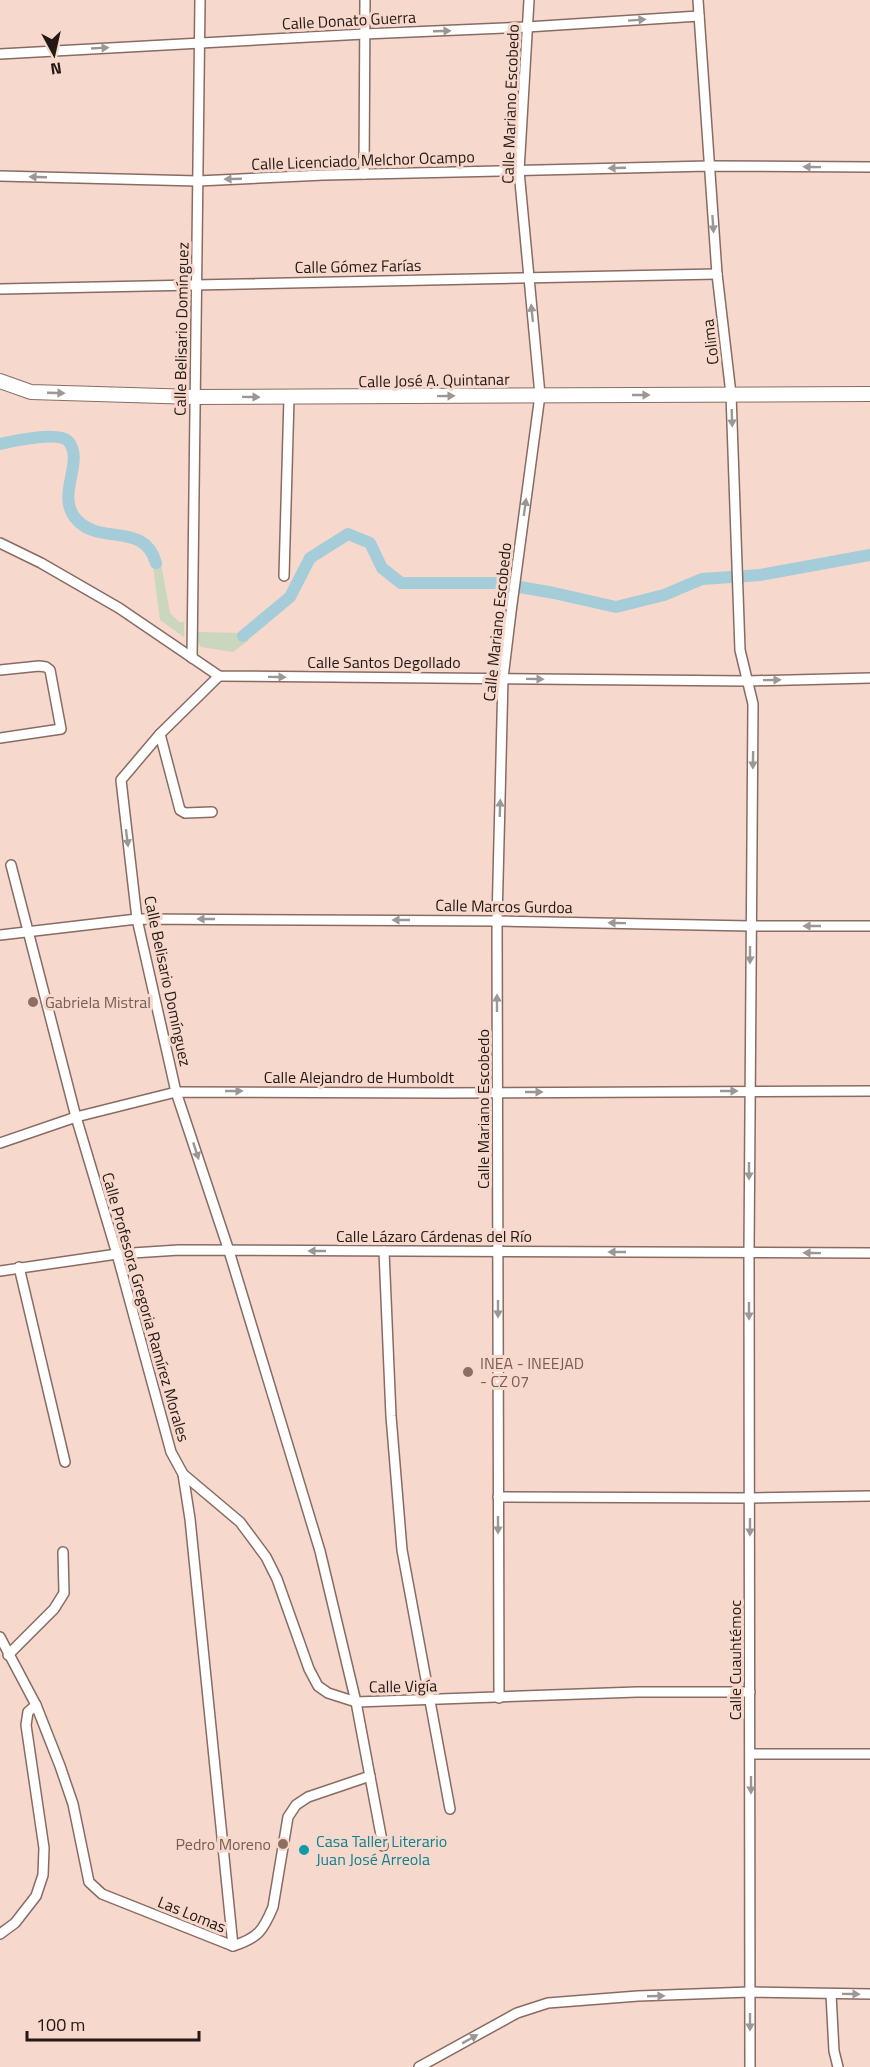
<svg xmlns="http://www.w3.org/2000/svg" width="870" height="2067" viewBox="0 0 870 2067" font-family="'Titillium Web',sans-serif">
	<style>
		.green { fill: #cad6bd }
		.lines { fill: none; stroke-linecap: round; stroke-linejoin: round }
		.canal { stroke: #a4ccd9; stroke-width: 12 }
		.street-casing { stroke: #886c62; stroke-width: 12 }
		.secondary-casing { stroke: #886c62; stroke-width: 16 }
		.street { stroke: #fff; stroke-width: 9 }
		.secondary { stroke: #fff; stroke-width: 14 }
		.oneway { fill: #9c9795 }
		.education-dot { fill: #8d6e63; stroke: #f7d8cc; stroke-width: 2 }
		.culture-dot { fill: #0f9aa8; stroke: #f7d8cc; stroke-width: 2 }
		.labels { text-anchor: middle; stroke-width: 6; stroke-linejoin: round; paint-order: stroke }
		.street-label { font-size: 16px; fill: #231814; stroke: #f7d8cc }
		.education-label { font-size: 16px; fill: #785e54; stroke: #f7d8cc; text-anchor: start }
		.culture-label { font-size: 16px; fill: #0d838f; stroke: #f7d8cc; text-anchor: start }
	</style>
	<rect width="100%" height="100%" fill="#f7d8cc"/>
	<g class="green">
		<path d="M 161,564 L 170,613 L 179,622 L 184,622 L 184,637 L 160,620 L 153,566 Z"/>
		<path d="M 198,632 L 243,633 L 249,640 L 233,652 L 201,647 L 198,643 Z"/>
	</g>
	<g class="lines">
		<g class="canal">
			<path d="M 0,444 C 12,441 59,431 68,441 C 86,461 54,496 77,520 C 101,546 144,521 156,563"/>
			<path d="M 243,636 L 290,597 L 310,558 L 348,534 L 370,543 L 382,568 L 401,583 L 497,583 L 554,593 L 616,607 L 664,595 L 702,579 L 760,575 L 870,555"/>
		</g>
		<g class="street-casing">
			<g id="street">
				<path d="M 698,0 L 717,274 L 731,394 L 740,650 L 753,704 L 749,1252 L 750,2067"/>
				<path d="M 0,54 L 364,34 L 527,27 L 699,16"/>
				<path d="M 364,174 L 365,0"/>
				<path d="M 0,176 L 198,181 L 324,175 L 709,166 L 870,167"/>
				<path d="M 0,289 L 717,274"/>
				<path d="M 0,543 L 41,563 L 119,608 L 219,676 L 747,681 L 870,678"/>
				<path d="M 284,576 L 289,398"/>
				<path d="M 192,658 L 200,0"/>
				<path d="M 0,670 L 39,666 L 46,667 L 50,670 L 61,729 L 0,738"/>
				<path d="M 219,676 L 160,734 L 121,780 L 137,919 L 176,1092 L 229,1251 L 320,1551 L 356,1702 L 383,1846"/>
				<path d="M 160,734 L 180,810 L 185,813 L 212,812"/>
				<path d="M 11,865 L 76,1117 L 117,1254 L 171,1452 L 183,1474 L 190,1519 L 233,1946"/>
				<path d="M 0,935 L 137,919 L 497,921 L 750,926 L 870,926"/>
				<path d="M 0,1143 L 76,1117 L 176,1092 L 445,1093 L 870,1091"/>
				<path d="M 384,1251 L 391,1416 L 402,1550 L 450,1809"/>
				<path d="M 19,1267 L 65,1462"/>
				<path d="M 0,1271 L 117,1254 L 179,1250 L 870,1253"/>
				<path d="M 183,1474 L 240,1522 L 266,1557 L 277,1579 L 309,1669 L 318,1686 L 328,1693 L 356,1702 L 637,1692 L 750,1692"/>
				<path d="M 498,1497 L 751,1498 L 870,1496"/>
				<path d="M 0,1637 L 36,1705 L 60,1766 L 73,1804 L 89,1882 L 102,1894 L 233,1946 C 258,1938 263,1931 273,1907 L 288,1817 L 296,1805 L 308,1797 L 370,1776"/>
				<path d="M 8,1655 L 54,1609 L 64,1593 L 63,1552"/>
				<path d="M 499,1698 L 497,921 L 503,678 L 511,612 L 540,395 L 519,171 L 529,0"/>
				<path d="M 751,1754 L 870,1754"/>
				<path d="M 0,1934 L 15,1923 L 36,1896 L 43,1875 L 44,1848 L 26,1725 L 28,1712 L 36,1705"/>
				<path d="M 831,1994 L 834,2051 L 838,2067"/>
				<path d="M 419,2067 L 517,2013 L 548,2003 L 638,1996 L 750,1992 L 870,1994"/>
			</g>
		</g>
		<g class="secondary-casing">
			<path id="secondary" d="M 0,381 L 31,392 L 195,397 L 870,394"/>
		</g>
		<use href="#street" class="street"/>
		<use href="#secondary" class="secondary"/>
	</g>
	<defs><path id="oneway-solid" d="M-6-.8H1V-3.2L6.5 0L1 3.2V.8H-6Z" transform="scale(1.5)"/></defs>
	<g class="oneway">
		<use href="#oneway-solid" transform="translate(637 20) rotate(-4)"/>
		<use href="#oneway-solid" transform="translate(442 31) rotate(-2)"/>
		<use href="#oneway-solid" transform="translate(100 48) rotate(-3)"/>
		<use href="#oneway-solid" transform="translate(812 167) rotate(-179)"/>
		<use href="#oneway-solid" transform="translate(617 168) rotate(178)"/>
		<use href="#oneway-solid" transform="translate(38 177) rotate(-178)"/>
		<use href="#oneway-solid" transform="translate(233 179) rotate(178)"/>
		<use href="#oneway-solid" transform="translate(713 224) rotate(86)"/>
		<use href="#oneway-solid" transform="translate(532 313) rotate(-96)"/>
		<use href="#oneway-solid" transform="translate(56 393) rotate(2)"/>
		<use href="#oneway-solid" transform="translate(641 395)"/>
		<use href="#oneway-solid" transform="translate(446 396) rotate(-1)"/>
		<use href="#oneway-solid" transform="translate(251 397) rotate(1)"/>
		<use href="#oneway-solid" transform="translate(732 418) rotate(88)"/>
		<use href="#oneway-solid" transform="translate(525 507) rotate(-82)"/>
		<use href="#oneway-solid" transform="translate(277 677) rotate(1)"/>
		<use href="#oneway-solid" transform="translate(535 679) rotate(1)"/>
		<use href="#oneway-solid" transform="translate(772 680) rotate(-1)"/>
		<use href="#oneway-solid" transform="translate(753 760) rotate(91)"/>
		<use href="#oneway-solid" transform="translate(500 808) rotate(-88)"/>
		<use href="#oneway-solid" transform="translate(127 838) rotate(83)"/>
		<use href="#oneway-solid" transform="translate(206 919) rotate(-180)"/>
		<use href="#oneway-solid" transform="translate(401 920) rotate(-180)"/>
		<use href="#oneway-solid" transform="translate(617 923) rotate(-179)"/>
		<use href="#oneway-solid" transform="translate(812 926) rotate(180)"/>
		<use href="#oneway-solid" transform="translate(750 955) rotate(90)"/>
		<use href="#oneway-solid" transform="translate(497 1003) rotate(-90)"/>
		<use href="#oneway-solid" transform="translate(234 1091)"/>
		<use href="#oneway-solid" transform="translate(729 1091)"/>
		<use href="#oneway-solid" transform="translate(534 1092)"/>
		<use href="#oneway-solid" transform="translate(196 1151) rotate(72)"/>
		<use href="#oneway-solid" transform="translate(749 1171) rotate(90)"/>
		<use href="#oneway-solid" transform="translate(317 1251) rotate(-180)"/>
		<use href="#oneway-solid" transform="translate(617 1252) rotate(-180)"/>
		<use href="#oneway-solid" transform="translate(812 1253) rotate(-179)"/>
		<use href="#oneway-solid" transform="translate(498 1309) rotate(90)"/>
		<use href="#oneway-solid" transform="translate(749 1311) rotate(90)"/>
		<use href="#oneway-solid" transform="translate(498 1525) rotate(90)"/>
		<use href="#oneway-solid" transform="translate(750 1527) rotate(90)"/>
		<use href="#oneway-solid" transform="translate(751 1785) rotate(90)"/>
		<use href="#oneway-solid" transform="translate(851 1994) rotate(1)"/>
		<use href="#oneway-solid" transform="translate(656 1996) rotate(-2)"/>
		<use href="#oneway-solid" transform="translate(750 2022) rotate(90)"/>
		<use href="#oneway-solid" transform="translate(470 2039) rotate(-29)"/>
	</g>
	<g class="education-dot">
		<circle cx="33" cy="1002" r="6"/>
		<circle cx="468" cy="1372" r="6"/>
		<circle cx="283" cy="1844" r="6"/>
	</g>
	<circle class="culture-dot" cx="304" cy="1850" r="6"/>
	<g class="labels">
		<g class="street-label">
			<text transform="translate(349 20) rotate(-3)" y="6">Calle Donato Guerra</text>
			<text transform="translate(510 104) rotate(-88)" y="6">Calle Mariano Escobedo</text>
			<text transform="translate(363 160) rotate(-2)" y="6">Calle Licenciado Melchor Ocampo</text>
			<text transform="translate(358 266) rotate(-1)" y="6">Calle Gómez Farías</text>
			<text transform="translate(181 329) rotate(-89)" y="6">Calle Belisario Domínguez</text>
			<text transform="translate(710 342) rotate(-97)" y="6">Colima</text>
			<text transform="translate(434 380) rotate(-1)" y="6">Calle José A. Quintanar</text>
			<text transform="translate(497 622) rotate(-84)" y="6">Calle Mariano Escobedo</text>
			<text x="384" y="668">Calle Santos Degollado</text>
			<text transform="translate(504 906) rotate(1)" y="6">Calle Marcos Gurdoa</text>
			<text transform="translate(168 981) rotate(78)" y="6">Calle Belisario Domínguez</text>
			<text x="359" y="1083">Calle Alejandro de Humboldt</text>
			<text transform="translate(483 1109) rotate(-90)" y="6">Calle Mariano Escobedo</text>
			<text x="434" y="1242">Calle Lázaro Cárdenas del Río</text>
			<text transform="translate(146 1307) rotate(74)" y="6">Calle Profesora Gregoria Ramírez Morales</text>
			<text transform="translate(735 1660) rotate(-90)" y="6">Calle Cuauhtémoc</text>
			<text transform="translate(403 1686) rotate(-1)" y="6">Calle Vigía</text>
			<text transform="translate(192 1914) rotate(22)" y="6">Las Lomas</text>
		</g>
		<g class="education-label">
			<text x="45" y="1008">Gabriela Mistral</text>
			<text x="480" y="1369">INEA - INEEJAD<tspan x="480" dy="18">- CZ 07</tspan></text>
			<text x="271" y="1850" text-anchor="end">Pedro Moreno</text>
		</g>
		<g class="culture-label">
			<text x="316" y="1847">Casa Taller Literario<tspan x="316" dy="18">Juan José Arreola</tspan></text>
		</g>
	</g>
	<g transform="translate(54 54) rotate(172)" stroke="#f7d8cc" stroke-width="4.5" paint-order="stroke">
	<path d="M0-4.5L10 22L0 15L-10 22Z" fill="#231814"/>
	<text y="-9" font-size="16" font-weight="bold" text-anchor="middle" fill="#231814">N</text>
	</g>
	<path d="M27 2031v9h172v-9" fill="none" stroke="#231814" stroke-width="3"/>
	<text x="36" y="2031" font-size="18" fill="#231814" stroke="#f7d8cc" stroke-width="4.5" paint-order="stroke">100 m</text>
</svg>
